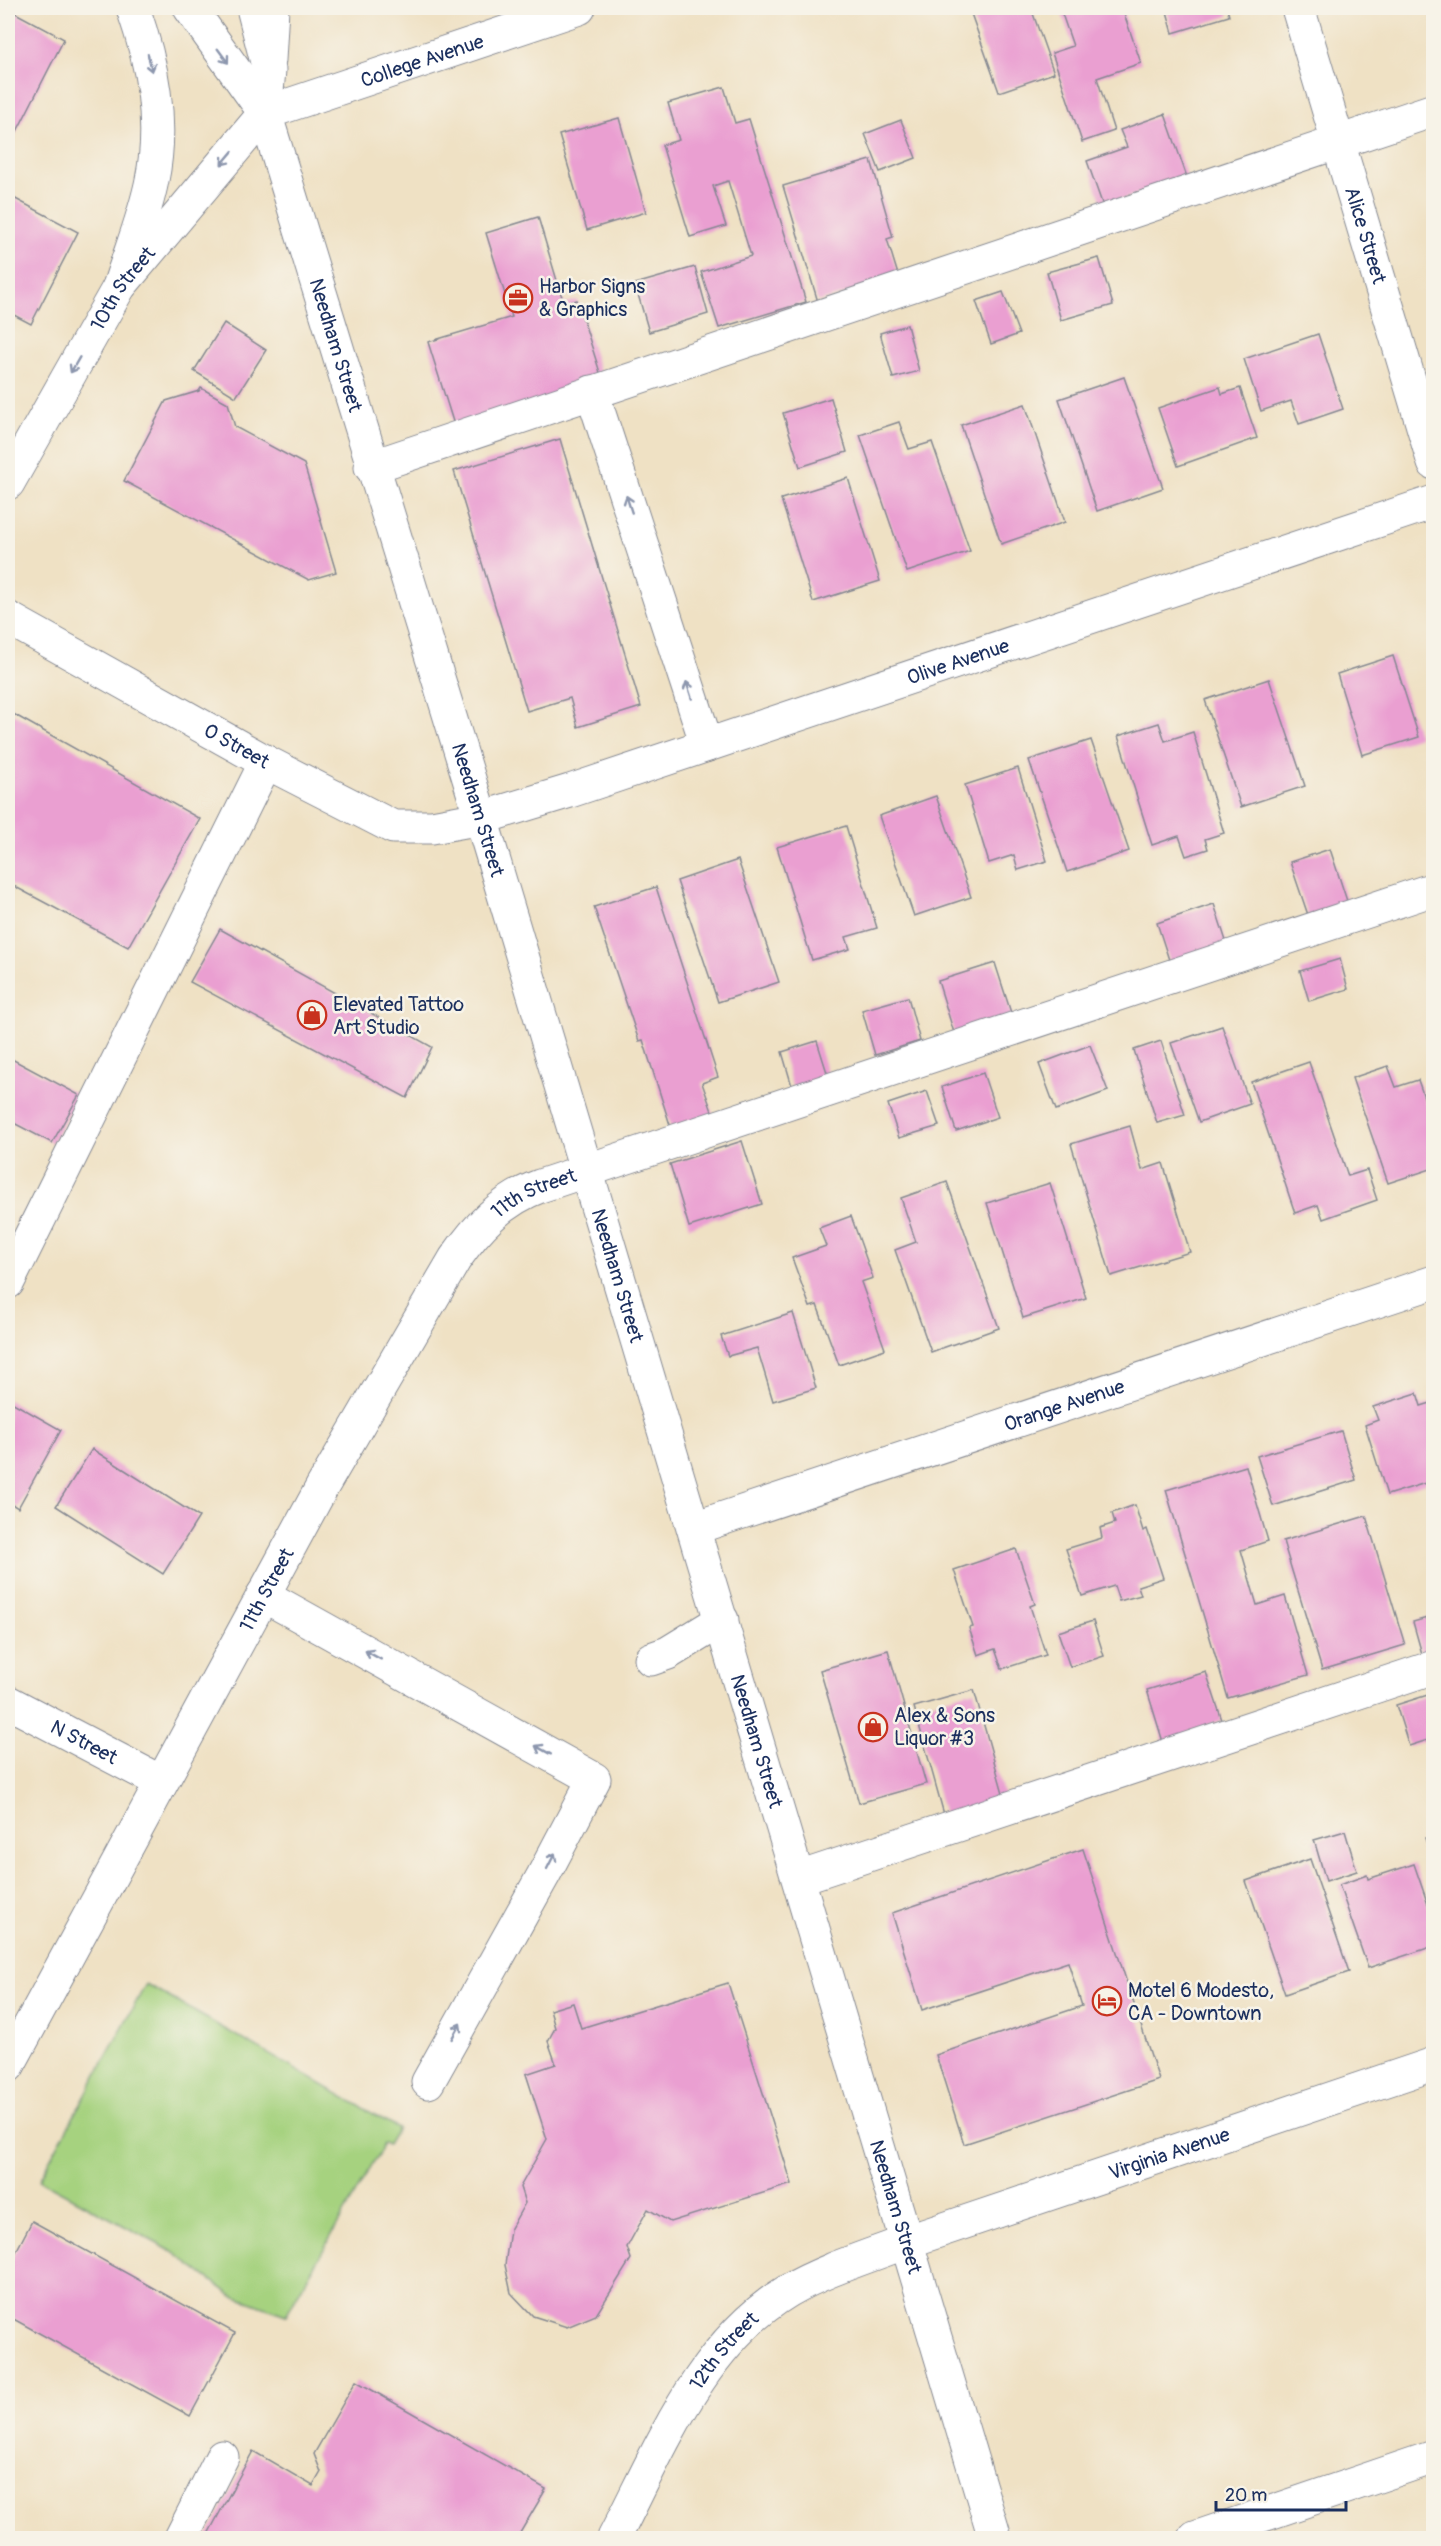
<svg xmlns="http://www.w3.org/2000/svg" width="1441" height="2546" viewBox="0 0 1441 2546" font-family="Pangolin,sans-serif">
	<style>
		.green { fill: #a6d27f; stroke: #60806e; stroke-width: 1.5 }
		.building { fill: #ea9fd1 }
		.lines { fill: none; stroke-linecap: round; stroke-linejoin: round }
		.minor-casing { stroke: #858891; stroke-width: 35 }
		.major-casing { stroke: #858891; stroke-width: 35 }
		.minor { stroke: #fff; stroke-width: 33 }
		.major { stroke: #fff; stroke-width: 33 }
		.oneway { stroke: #8d97ae }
		.labels { text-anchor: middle; stroke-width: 5; stroke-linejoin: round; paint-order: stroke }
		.street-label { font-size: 20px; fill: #1b2f5e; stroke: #f7f3e8 }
		.poi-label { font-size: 20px; fill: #1b2f5e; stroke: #f7f3e8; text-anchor: start }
	</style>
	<rect width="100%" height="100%" fill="#f7f3e8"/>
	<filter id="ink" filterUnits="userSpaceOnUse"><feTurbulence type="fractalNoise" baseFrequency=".0167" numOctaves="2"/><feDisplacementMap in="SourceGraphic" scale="12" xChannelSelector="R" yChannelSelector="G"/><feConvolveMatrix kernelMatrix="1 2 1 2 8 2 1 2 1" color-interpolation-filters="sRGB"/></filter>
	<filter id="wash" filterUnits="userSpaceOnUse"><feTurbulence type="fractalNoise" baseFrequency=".008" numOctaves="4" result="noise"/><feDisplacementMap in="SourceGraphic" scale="24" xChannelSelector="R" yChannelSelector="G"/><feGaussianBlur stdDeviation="1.35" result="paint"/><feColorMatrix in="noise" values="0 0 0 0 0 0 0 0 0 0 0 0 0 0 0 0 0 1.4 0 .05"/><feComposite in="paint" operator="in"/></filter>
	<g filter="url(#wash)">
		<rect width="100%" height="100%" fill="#efe1c4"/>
		<path class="green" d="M 146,1984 L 398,2128 L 388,2145 L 384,2144 L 286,2315 L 231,2295 L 171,2251 L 39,2180 Z"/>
		<g id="blocks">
			<g class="building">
				<path d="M 969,8 L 1031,8 L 1054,73 L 999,92 Z"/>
				<path d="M 1060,8 L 1122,8 L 1141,63 L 1097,78 L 1114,131 L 1082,142 L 1052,53 L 1073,46 Z"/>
				<path d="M 1166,8 L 1227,8 L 1229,16 L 1173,33 Z"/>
				<path d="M 8,9 L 64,39 L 8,149 Z"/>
				<path d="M 724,87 L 735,123 L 749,119 L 806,302 L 719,328 L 701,272 L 751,256 L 728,181 L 713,186 L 726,226 L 690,237 L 662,145 L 679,140 L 668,103 Z"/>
				<path d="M 1165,114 L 1187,177 L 1103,206 L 1087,161 L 1127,147 L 1120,130 Z"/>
				<path d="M 619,118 L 646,212 L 587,230 L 559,135 Z"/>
				<path d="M 901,120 L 916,158 L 880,172 L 865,134 Z"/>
				<path d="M 871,160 L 893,237 L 887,239 L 899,278 L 818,302 L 783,186 Z"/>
				<path d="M 8,195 L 78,232 L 31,324 L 14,315 L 8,328 Z"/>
				<path d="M 538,217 L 564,304 L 577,300 L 603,382 L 455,428 L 428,342 L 512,317 L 486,233 Z"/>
				<path d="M 1099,258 L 1113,305 L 1061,320 L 1047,272 Z"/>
				<path d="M 695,267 L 708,314 L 649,332 L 635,284 Z"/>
				<path d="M 1003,292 L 1019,334 L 991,344 L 976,301 Z"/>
				<path d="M 224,323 L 266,350 L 236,397 L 194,371 Z"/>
				<path d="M 907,325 L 919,371 L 893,378 L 880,333 Z"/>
				<path d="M 1318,334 L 1343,409 L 1299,424 L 1291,401 L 1261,411 L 1244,359 Z"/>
				<path d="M 1124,377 L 1163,488 L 1097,511 L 1059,399 Z"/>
				<path d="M 1220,387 L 1222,394 L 1240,388 L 1257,438 L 1178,466 L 1158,408 Z"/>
				<path d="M 201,388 L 228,403 L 235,427 L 304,464 L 336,572 L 309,580 L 124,481 L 166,401 L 199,391 Z"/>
				<path d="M 831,398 L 847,452 L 800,467 L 783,413 Z"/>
				<path d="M 1025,404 L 1065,522 L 1001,544 L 961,425 Z"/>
				<path d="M 899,422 L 909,449 L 932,442 L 970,551 L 907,572 L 860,435 Z"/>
				<path d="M 560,439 L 641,707 L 578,727 L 570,698 L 527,711 L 454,471 Z"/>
				<path d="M 848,478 L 880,581 L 813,602 L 781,499 Z"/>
				<path d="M 1393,656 L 1419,737 L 1362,755 L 1337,674 Z"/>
				<path d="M 1269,679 L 1305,786 L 1241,807 L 1205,700 Z"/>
				<path d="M 8,711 L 200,819 L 128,947 L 8,883 Z"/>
				<path d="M 1159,723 L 1165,741 L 1193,732 L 1224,833 L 1205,839 L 1208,849 L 1186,856 L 1179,836 L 1152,845 L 1118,736 Z"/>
				<path d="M 1091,740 L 1129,851 L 1067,872 L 1029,760 Z"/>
				<path d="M 1018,768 L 1047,861 L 1018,870 L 1014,855 L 989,863 L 965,785 Z"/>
				<path d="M 936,796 L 971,897 L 914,916 L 879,816 Z"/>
				<path d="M 846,826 L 877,928 L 846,937 L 850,949 L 812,960 L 777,847 Z"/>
				<path d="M 1330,849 L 1348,904 L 1309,918 L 1290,862 Z"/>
				<path d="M 738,860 L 779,982 L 718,1002 L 677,881 Z"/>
				<path d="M 656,887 L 718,1077 L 702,1083 L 713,1114 L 671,1128 L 643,1040 L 639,1041 L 594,907 Z"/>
				<path d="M 1214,904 L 1227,944 L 1170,963 L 1157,923 Z"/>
				<path d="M 220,929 L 432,1047 L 407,1098 L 190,982 Z"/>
				<path d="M 1340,959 L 1348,989 L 1309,1001 L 1300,971 Z"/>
				<path d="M 995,963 L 1013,1019 L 955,1036 L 938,981 Z"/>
				<path d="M 908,997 L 920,1041 L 875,1055 L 862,1010 Z"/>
				<path d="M 1222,1026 L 1250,1104 L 1199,1122 L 1171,1043 Z"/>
				<path d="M 817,1041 L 830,1082 L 794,1093 L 782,1052 Z"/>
				<path d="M 1161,1041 L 1185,1115 L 1157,1123 L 1134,1050 Z"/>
				<path d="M 1090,1045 L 1108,1091 L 1056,1110 L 1039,1064 Z"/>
				<path d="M 8,1057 L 79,1095 L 52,1143 L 8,1120 Z"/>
				<path d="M 1309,1062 L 1348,1176 L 1367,1170 L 1377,1200 L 1323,1219 L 1318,1205 L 1295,1213 L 1251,1082 Z"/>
				<path d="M 1388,1066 L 1396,1087 L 1418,1080 L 1434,1126 L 1434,1168 L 1388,1183 L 1352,1078 Z"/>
				<path d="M 983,1073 L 998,1117 L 956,1131 L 942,1087 Z"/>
				<path d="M 927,1091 L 939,1126 L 899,1138 L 888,1104 Z"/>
				<path d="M 1130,1126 L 1142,1170 L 1163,1163 L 1190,1252 L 1111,1276 L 1071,1144 Z"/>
				<path d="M 742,1141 L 762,1204 L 689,1227 L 670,1164 Z"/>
				<path d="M 947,1182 L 999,1328 L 931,1352 L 895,1250 L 916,1242 L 901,1198 Z"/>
				<path d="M 1050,1183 L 1086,1298 L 1023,1318 L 987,1203 Z"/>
				<path d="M 851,1216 L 873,1278 L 861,1282 L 885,1349 L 839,1365 L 817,1305 L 810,1307 L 792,1258 L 826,1246 L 819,1228 Z"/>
				<path d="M 793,1313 L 816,1388 L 773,1401 L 757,1348 L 728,1356 L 721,1336 Z"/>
				<path d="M 1417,1393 L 1421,1406 L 1434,1402 L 1434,1493 L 1429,1482 L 1387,1495 L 1365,1425 L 1378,1420 L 1373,1407 Z"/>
				<path d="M 8,1400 L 61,1430 L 18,1508 L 8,1502 Z"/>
				<path d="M 1341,1431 L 1356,1480 L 1273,1506 L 1257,1456 Z"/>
				<path d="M 92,1449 L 199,1517 L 163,1574 L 56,1506 Z"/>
				<path d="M 1246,1466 L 1268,1541 L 1241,1550 L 1257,1605 L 1285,1596 L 1308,1675 L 1228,1698 L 1166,1490 Z"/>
				<path d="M 1135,1505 L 1143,1531 L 1147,1529 L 1163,1578 L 1138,1586 L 1141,1595 L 1119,1601 L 1114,1586 L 1082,1596 L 1066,1549 L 1102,1538 L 1100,1528 L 1115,1523 L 1112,1513 Z"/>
				<path d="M 1366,1516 L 1405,1645 L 1322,1670 L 1283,1541 Z"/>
				<path d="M 1016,1549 L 1035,1604 L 1030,1606 L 1046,1655 L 1002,1669 L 995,1649 L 978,1655 L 969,1628 L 973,1627 L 954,1570 Z"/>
				<path d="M 1434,1616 L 1434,1651 L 1422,1654 L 1413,1622 Z"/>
				<path d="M 1093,1621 L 1104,1656 L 1070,1667 L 1058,1632 Z"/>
				<path d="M 888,1650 L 926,1784 L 859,1803 L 820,1670 Z"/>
				<path d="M 1206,1672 L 1222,1720 L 1163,1742 L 1147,1690 Z"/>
				<path d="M 974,1690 L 1005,1800 L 945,1818 L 914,1707 Z"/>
				<path d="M 1434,1693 L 1434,1738 L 1409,1746 L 1396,1705 Z"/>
				<path d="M 1345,1831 L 1357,1871 L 1326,1881 L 1314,1840 Z"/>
				<path d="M 1434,1835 L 1434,1862 L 1433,1862 L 1425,1838 Z"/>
				<path d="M 1083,1849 L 1159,2080 L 964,2144 L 936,2055 L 1082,2006 L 1068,1962 L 922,2010 L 892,1913 Z"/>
				<path d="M 1310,1859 L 1349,1972 L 1285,1994 L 1246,1881 Z"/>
				<path d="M 1414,1864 L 1434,1922 L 1434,1946 L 1368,1968 L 1339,1885 L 1367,1875 L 1368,1879 Z"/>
				<path d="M 728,1983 L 792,2184 L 670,2222 L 648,2209 L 627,2247 L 631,2259 L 596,2315 L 567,2327 L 533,2316 L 511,2293 L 505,2265 L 510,2230 L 525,2203 L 520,2187 L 547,2139 L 526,2074 L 556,2064 L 548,2041 L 555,2028 L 550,2010 L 573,2003 L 581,2028 Z"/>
				<path d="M 32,2221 L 235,2333 L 190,2416 L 8,2316 L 8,2267 Z"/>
				<path d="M 356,2381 L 546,2489 L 517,2538 L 206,2538 L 253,2451 L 313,2486 L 321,2472 L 314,2454 Z"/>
			</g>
		</g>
	</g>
	<g filter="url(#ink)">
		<use href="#blocks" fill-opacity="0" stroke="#858891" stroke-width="1.5"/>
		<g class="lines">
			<g class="minor-casing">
				<g id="minor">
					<path id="s1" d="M 1298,8 L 1434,463"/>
					<path d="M 269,60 L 272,8"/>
					<path d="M 592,392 L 707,745"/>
					<path d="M 371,467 L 1434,110"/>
					<path id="s2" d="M 8,483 L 119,287 L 265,113 L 579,8"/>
					<path id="s3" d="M 8,618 L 266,762 L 393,827 L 432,827 L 481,818 L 570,791 L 1434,502"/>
					<path d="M 8,1282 L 266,762"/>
					<path id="s4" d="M 694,1528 L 1434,1282"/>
					<path d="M 263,1595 L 594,1779 L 543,1876 L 428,2082"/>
					<path d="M 651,1659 L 668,1653 L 722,1620"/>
					<path id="s5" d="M 8,1702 L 161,1782"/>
					<path d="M 799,1878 L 1434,1667"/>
					<path id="s6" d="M 8,2066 L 322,1487 L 455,1259 C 477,1227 502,1200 540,1186 L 1434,889"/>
					<path d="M 181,2538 L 222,2457"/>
					<path id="s7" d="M 614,2538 C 659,2452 700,2344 788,2291 C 824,2270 867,2257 906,2242 L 1434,2064"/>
					<path d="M 1195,2538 L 1434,2457"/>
				</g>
			</g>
			<g class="major-casing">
				<g id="major">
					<path d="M 190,8 L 265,113"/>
					<path id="s8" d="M 253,8 L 269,70 L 265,113 L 481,818 L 995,2538"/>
					<path d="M 119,287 C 130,252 145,216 152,180 C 164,121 152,63 133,8"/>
				</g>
			</g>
			<use href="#minor" class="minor"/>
			<use href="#major" class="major"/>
		</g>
		<defs><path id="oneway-shaft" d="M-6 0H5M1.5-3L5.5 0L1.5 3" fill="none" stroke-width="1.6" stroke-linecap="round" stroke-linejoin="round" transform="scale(1.5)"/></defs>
		<g class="oneway">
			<use href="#oneway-shaft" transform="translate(223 56) rotate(54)"/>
			<use href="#oneway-shaft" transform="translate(150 63) rotate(76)"/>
			<use href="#oneway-shaft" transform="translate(227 158) rotate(130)"/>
			<use href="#oneway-shaft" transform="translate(75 365) rotate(120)"/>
			<use href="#oneway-shaft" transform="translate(629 504) rotate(-108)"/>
			<use href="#oneway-shaft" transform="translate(689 690) rotate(-108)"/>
			<use href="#oneway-shaft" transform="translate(373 1655) rotate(-151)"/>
			<use href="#oneway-shaft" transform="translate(543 1750) rotate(-151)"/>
			<use href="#oneway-shaft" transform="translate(551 1861) rotate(-63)"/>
			<use href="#oneway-shaft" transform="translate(456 2031) rotate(-61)"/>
		</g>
	</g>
	<defs>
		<g id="office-ring" transform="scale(1.5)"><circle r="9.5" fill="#f7f3e8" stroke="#c8321e" stroke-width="1.5"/><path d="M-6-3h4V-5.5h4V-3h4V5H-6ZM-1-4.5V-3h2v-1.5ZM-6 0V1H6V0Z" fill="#c8321e"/></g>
		<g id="shop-ring" transform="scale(1.5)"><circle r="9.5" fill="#f7f3e8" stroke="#c8321e" stroke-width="1.5"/><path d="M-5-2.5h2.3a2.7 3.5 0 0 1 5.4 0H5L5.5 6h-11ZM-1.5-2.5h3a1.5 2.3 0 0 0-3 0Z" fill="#c8321e"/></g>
		<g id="hotel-ring" transform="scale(1.5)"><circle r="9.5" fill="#f7f3e8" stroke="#c8321e" stroke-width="1.5"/><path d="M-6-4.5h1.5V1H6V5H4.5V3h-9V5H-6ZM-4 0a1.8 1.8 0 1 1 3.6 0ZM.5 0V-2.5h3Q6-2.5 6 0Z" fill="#c8321e"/></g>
	</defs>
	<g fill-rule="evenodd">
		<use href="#office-ring" x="518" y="298"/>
		<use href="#shop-ring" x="312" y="1015"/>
		<use href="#shop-ring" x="873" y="1727"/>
		<use href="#hotel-ring" x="1107" y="2001"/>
	</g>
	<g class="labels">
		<g class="street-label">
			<text dy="7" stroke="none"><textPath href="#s2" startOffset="618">College Avenue</textPath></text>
			<text dy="7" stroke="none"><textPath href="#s1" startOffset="237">Alice Street</textPath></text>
			<text dy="7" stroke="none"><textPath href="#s2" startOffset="226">10th Street</textPath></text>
			<text dy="7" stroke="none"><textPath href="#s8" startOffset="350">Needham Street</textPath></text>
			<text dy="7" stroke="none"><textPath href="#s3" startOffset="1029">Olive Avenue</textPath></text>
			<text dy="7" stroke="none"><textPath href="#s3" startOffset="262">O Street</textPath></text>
			<text dy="7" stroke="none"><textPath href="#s8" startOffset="836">Needham Street</textPath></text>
			<text dy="7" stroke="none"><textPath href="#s6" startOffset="1028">11th Street</textPath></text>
			<text dy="7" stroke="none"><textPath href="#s8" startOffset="1322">Needham Street</textPath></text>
			<text dy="7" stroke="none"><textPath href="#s4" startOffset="390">Orange Avenue</textPath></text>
			<text dy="7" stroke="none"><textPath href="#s6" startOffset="542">11th Street</textPath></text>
			<text dy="7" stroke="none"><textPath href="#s8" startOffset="1808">Needham Street</textPath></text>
			<text dy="7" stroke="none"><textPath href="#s5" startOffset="86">N Street</textPath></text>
			<text dy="7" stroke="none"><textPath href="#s7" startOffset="712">Virginia Avenue</textPath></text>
			<text dy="7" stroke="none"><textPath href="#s8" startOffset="2294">Needham Street</textPath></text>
			<text dy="7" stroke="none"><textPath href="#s7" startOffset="218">12th Street</textPath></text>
		</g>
		<g class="poi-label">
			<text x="539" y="293">Harbor Signs<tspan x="539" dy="23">&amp; Graphics</tspan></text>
			<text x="333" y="1011">Elevated Tattoo<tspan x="333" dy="23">Art Studio</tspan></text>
			<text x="894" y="1722">Alex &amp; Sons<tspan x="894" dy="23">Liquor #3</tspan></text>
			<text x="1128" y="1997">Motel 6 Modesto,<tspan x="1128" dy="23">CA - Downtown</tspan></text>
		</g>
	</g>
	<rect width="1441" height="2546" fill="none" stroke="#f7f3e8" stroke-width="30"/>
	<path d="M1216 2501v9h130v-9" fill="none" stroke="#1b2f5e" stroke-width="3"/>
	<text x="1225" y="2501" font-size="18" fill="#1b2f5e" stroke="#f7f3e8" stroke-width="4.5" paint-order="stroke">20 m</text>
</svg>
